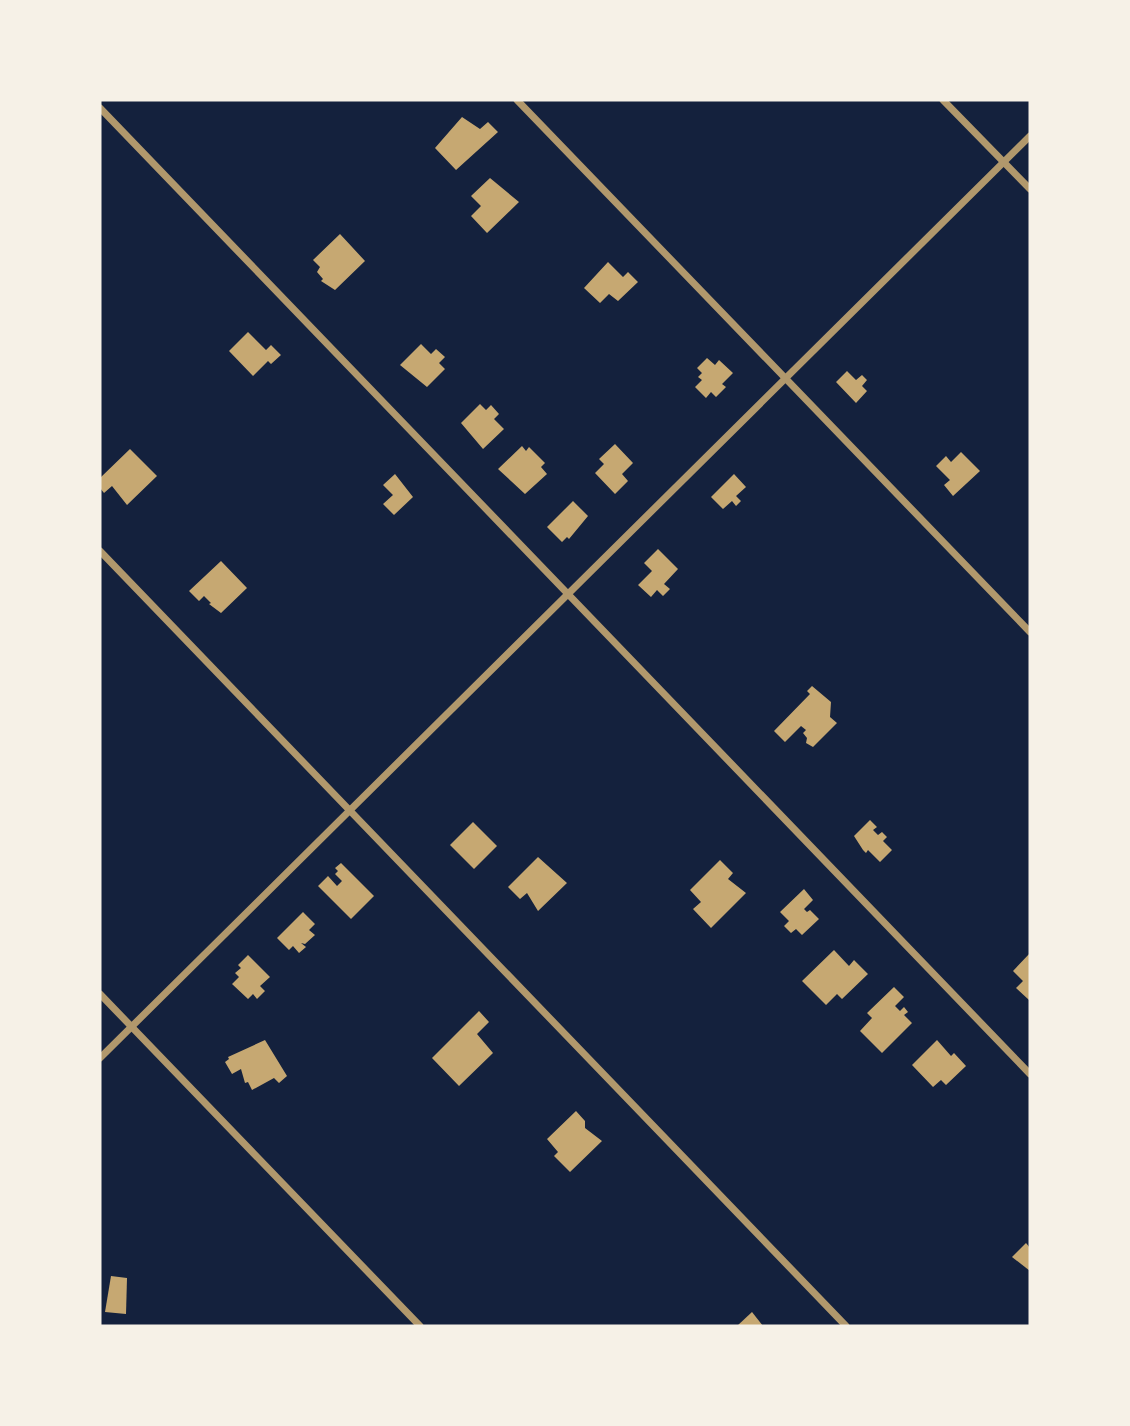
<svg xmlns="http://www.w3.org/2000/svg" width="1130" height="1426" viewBox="0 0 1130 1426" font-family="'Space Grotesk',sans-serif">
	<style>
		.building { fill: #c6a872 }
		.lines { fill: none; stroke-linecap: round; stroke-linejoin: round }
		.minor { stroke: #b1986c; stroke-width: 7 }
	</style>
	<rect width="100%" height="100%" fill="#14213d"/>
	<g class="building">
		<path d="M 462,117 L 480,129 L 488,122 L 498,132 L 456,170 L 435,148 Z"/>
		<path d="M 490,178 L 519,202 L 487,233 L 471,216 L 481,206 L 471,196 Z"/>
		<path d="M 340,234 L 365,261 L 335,290 L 321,281 L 323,279 L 317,272 L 320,267 L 313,260 Z"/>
		<path d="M 608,262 L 623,277 L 628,272 L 638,282 L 618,301 L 609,294 L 600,303 L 584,288 Z"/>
		<path d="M 248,332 L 266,350 L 271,345 L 281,355 L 271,364 L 268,361 L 253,376 L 229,351 Z"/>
		<path d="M 421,344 L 431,354 L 436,349 L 445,357 L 439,363 L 445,369 L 427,387 L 400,365 Z"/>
		<path d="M 707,358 L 715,365 L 719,360 L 733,373 L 722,384 L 726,387 L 716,397 L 711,392 L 706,398 L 695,387 L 702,380 L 698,377 L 702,373 L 697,368 Z"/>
		<path d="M 847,371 L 856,380 L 862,375 L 867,380 L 862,386 L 867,391 L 856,403 L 836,382 Z"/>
		<path d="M 480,404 L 486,410 L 491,405 L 499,414 L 494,419 L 504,429 L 483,449 L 461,423 Z"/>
		<path d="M 615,444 L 633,463 L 622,474 L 628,481 L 615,494 L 595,473 L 604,464 L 599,459 Z"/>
		<path d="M 522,446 L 526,451 L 529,447 L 545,463 L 541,467 L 547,474 L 525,494 L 498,469 Z"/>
		<path d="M 130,449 L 157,476 L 127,505 L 112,486 L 104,493 L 100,488 L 100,478 Z"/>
		<path d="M 961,452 L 980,471 L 953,496 L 944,485 L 950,480 L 936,466 L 946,456 L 951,462 Z"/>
		<path d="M 395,474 L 413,497 L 394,515 L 383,504 L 393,495 L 383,485 Z"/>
		<path d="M 734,474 L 746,487 L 736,496 L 741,501 L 736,506 L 732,501 L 723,509 L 711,497 Z"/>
		<path d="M 573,501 L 588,516 L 569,539 L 567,537 L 562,542 L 547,527 Z"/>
		<path d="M 658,549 L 678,569 L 664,584 L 670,589 L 663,596 L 657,590 L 651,597 L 638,585 L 652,571 L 644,563 Z"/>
		<path d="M 221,561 L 247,588 L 221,613 L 209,604 L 211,603 L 204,596 L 199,601 L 189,591 Z"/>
		<path d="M 812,686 L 831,702 L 830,717 L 837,723 L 813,747 L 806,743 L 807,738 L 803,733 L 806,730 L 801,726 L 785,742 L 774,731 L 810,694 L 807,691 Z"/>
		<path d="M 870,820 L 877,827 L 873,830 L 878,835 L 882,832 L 887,837 L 883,841 L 892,850 L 880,862 L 868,850 L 866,853 L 863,850 L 854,836 Z"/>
		<path d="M 473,822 L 497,846 L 474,869 L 450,845 Z"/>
		<path d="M 538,857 L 567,883 L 538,911 L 527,893 L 520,899 L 508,887 Z"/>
		<path d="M 720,860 L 733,873 L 728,879 L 746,893 L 711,928 L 693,909 L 701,902 L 690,890 Z"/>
		<path d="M 341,863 L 374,896 L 351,919 L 318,886 L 328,876 L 337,886 L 342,881 L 335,874 L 338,871 L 335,868 Z"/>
		<path d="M 804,889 L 813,900 L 804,909 L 807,912 L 810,910 L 819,919 L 802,935 L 796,929 L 791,933 L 784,926 L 789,921 L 780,912 Z"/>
		<path d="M 303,912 L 315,924 L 309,930 L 315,935 L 305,944 L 301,943 L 306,947 L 299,953 L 293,946 L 289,950 L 277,938 Z"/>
		<path d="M 834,950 L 849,966 L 854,960 L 868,974 L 842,999 L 837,994 L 826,1005 L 802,981 Z"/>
		<path d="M 1030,953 L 1030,999 L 1029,1000 L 1016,988 L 1023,981 L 1013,971 Z"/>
		<path d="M 248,955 L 270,977 L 260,986 L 265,991 L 257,999 L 253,994 L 248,999 L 232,984 L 239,977 L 235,973 L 241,968 L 238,965 Z"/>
		<path d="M 894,987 L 904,997 L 895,1006 L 900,1011 L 904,1007 L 908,1012 L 904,1015 L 912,1023 L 882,1053 L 860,1031 L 872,1018 L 867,1013 Z"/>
		<path d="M 479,1011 L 489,1022 L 477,1034 L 493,1053 L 459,1086 L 432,1058 Z"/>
		<path d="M 265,1040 L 287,1076 L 279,1083 L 274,1078 L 252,1090 L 248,1082 L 245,1083 L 241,1069 L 232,1074 L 225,1062 L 229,1059 L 228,1057 Z"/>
		<path d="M 937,1040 L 951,1056 L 954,1053 L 966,1066 L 946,1085 L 941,1080 L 933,1087 L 912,1065 Z"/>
		<path d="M 576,1111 L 585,1121 L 585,1128 L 602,1141 L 570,1172 L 554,1156 L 558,1152 L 547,1139 Z"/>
		<path d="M 1026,1243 L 1030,1248 L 1030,1271 L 1012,1257 Z"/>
		<path d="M 111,1276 L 127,1278 L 126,1314 L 105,1312 Z"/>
		<path d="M 752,1312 L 763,1326 L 737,1326 Z"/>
	</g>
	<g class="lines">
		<g class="minor">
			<path d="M 517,100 L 1030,632"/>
			<path d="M 943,100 L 1030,189"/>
			<path d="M 100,108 L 1030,1074"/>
			<path d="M 100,551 L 846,1326"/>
			<path d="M 100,994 L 420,1326"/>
			<path d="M 100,1058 L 1030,136"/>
		</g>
	</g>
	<rect width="1130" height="1426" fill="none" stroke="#f6f1e7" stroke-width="203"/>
</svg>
